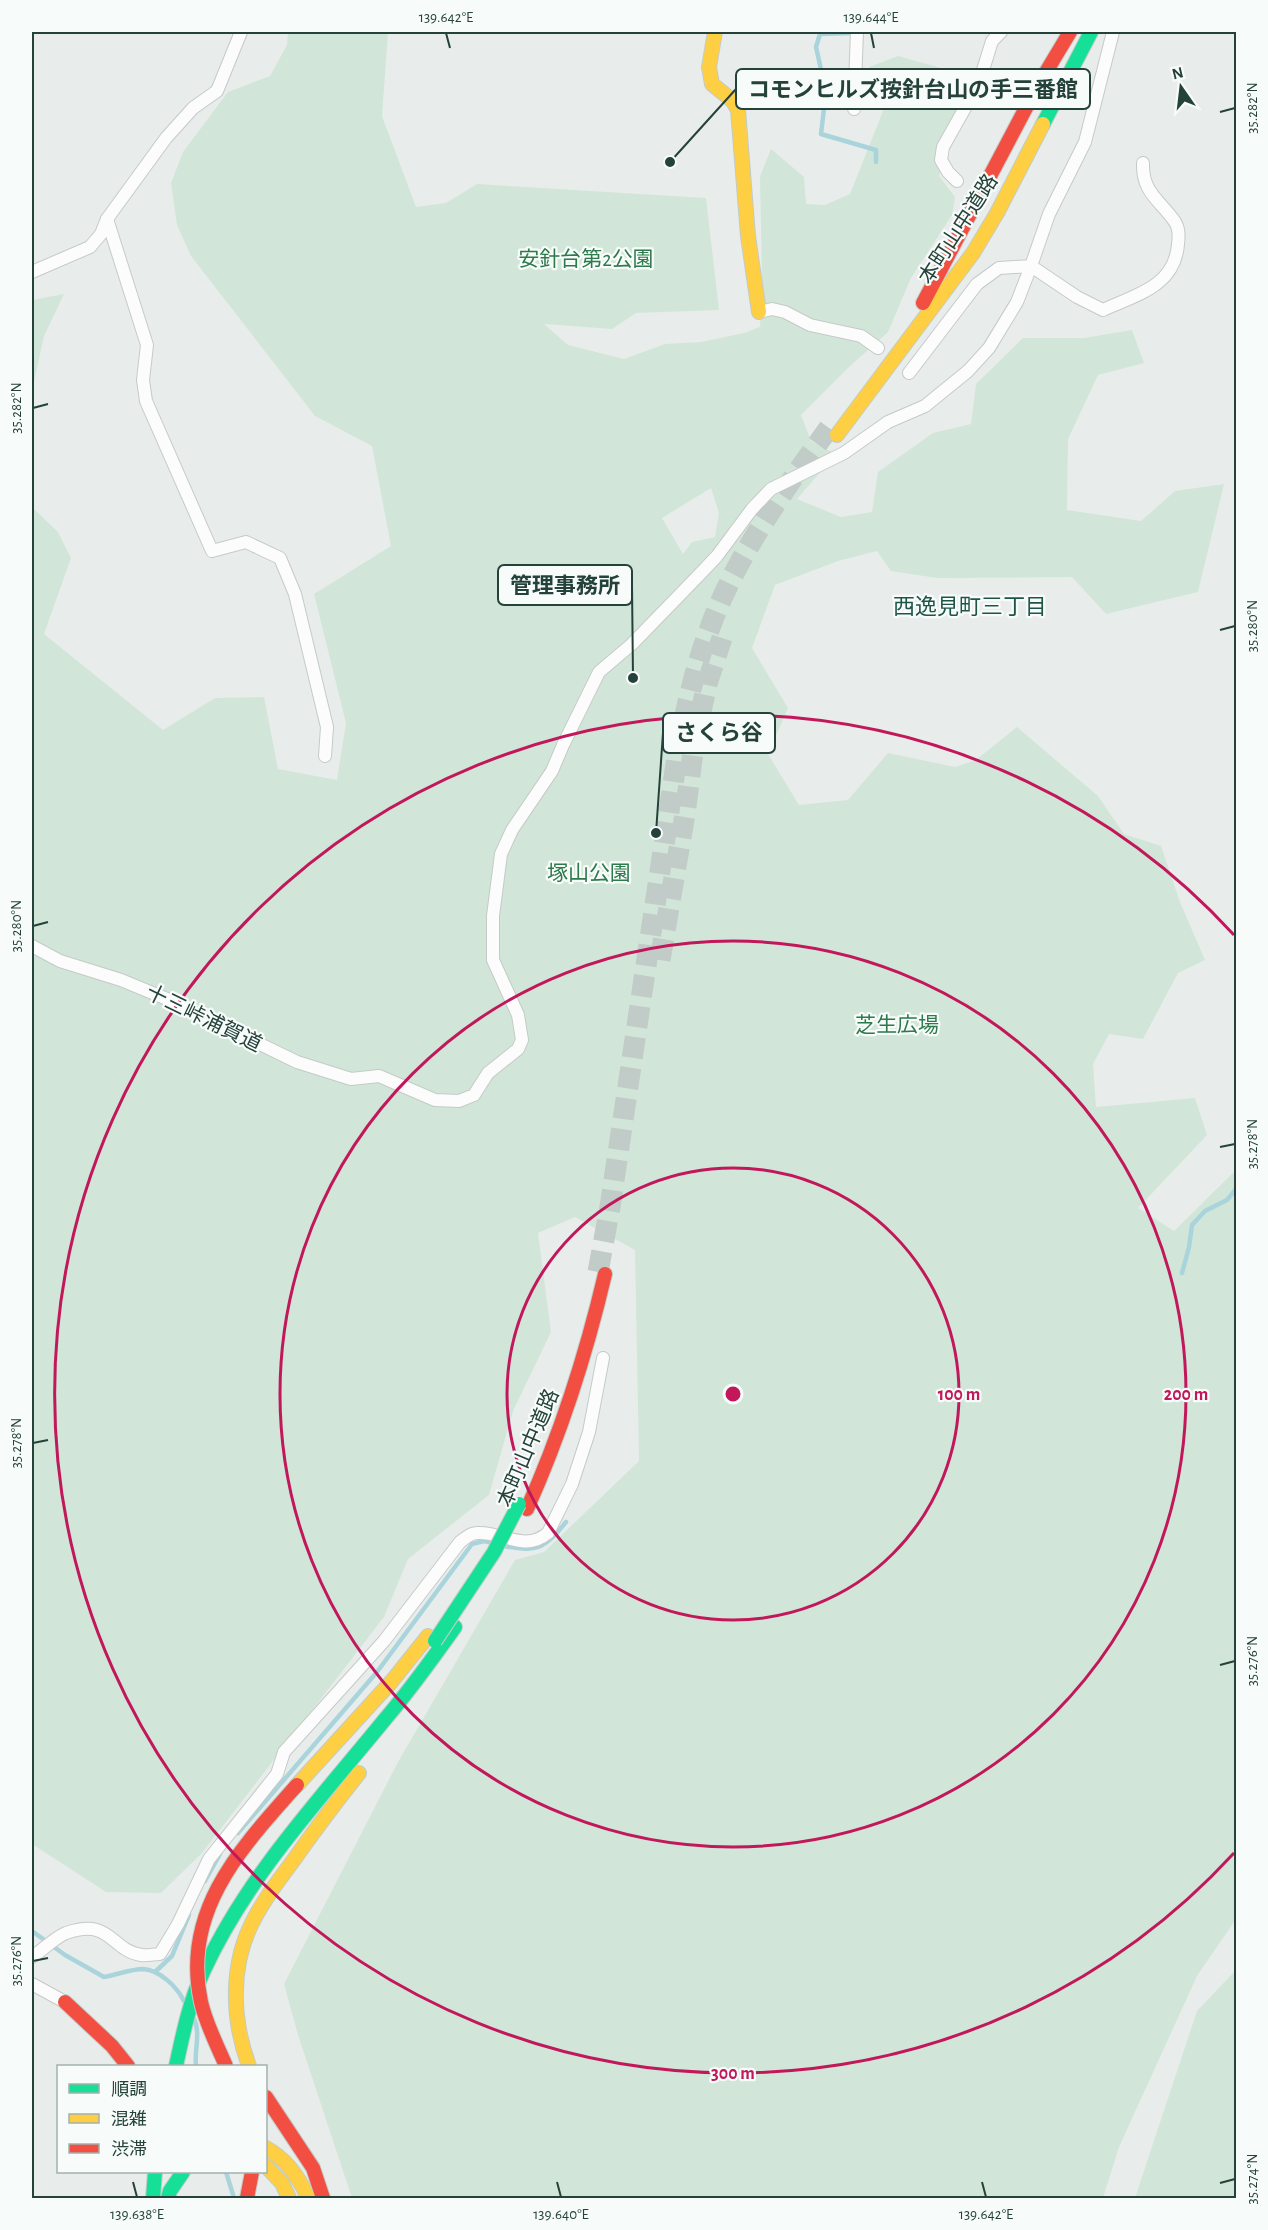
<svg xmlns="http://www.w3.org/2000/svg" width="1268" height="2230" viewBox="0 0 1268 2230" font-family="'Alegreya Sans','Noto Sans JP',sans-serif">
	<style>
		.green { fill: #d1e6d8; fill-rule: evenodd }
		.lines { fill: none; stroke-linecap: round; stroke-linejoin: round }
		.stream { stroke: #a9d4db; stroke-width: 4.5 }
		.highway-tunnel { stroke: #c1cbc8; stroke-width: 21; stroke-dasharray: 21 10; stroke-linecap: butt }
		.street-casing { stroke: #c5cac8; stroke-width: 14 }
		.fast-casing { stroke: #c3cbc8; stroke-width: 16 }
		.slow-casing { stroke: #c3cbc8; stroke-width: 16 }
		.jam-casing { stroke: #c3cbc8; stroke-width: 16 }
		.street { stroke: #fcfcfc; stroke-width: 12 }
		.fast { stroke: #16e098; stroke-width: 14 }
		.slow { stroke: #ffcf43; stroke-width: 14 }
		.jam { stroke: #f24e42; stroke-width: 14 }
		.fast-bridge-casing { stroke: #c3ccc9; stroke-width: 16; stroke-linecap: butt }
		.jam-bridge-casing { stroke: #c3ccc9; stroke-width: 16; stroke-linecap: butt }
		.fast-bridge { stroke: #16e098; stroke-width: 14 }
		.jam-bridge { stroke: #f24e42; stroke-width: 14 }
		.ticks { fill: none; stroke: #24423a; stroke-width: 2 }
		.ring { fill: none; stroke: #c2185b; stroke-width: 3 }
		.labels { text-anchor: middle; stroke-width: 4.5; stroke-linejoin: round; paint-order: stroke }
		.street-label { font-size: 21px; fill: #24423a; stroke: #f7fbf9 }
		.park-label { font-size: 21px; fill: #2d7a4b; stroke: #f7fbf9 }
		.neighbourhood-label { font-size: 22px; fill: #1f5548; stroke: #f7fbf9 }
		.centre { fill: #c2185b; stroke: #f7fbf9; stroke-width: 3 }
		.ring-label { font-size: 18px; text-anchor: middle; font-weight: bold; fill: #c2185b; stroke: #f7fbf9; stroke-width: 4.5; stroke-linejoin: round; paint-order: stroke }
		.leader { fill: none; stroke: #24423a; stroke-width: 2 }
		.callout-dot { fill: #24423a; stroke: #f7fbf9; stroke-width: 2 }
		.callout { fill: #f7fbf9; stroke: #24423a; stroke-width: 2 }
		.callout-label { font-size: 22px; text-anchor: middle; font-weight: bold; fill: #24423a }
		.neatline { fill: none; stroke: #24423a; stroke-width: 2 }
		.ticks-label { font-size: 15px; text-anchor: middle; fill: #24423a }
	</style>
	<rect width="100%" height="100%" fill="#e8edeb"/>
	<g class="green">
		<path d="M 288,32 L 388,32 L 382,116 L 416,207 L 446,203 L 477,184 L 706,198 L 719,310 L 636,313 L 612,329 L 544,324 L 568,345 L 624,359 L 665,344 L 701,342 L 744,333 L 760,327 L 762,278 L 760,176 L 771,149 L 804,177 L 806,204 L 825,205 L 850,194 L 883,111 L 883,82 L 869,67 L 898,56 L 966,75 L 939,176 L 955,197 L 952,215 L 911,278 L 888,332 L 849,367 L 801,415 L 811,441 L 836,454 L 797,499 L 841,517 L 872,512 L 878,472 L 933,433 L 971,424 L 976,384 L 1023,338 L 1084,338 L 1132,330 L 1144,363 L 1098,375 L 1068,439 L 1067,510 L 1141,521 L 1175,491 L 1224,484 L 1198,592 L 1106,614 L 1072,577 L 937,578 L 891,571 L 877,551 L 838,561 L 775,585 L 752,648 L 788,708 L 768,754 L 799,805 L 848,800 L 888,753 L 955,767 L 976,760 L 1017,727 L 1098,796 L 1124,834 L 1161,846 L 1180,902 L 1205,960 L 1178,973 L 1143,1039 L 1109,1034 L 1093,1064 L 1096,1107 L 1195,1098 L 1207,1135 L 1138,1208 L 1174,1231 L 1236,1170 L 1236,1919 L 1197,1976 L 1119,2147 L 1103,2198 L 352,2198 L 298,2035 L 284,1984 L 398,1762 L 515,1560 L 544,1552 L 639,1461 L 635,1250 L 575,1217 L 538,1233 L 551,1332 L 513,1411 L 489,1495 L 408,1559 L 384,1617 L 202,1853 L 161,1893 L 106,1892 L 32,1844 L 32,507 L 58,532 L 71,558 L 44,634 L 163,730 L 215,698 L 264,697 L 278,769 L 337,780 L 346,723 L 314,594 L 391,546 L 372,446 L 315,416 L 191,256 L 177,225 L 171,183 L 183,152 L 228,92 L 270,76 L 287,45 ZM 711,488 L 719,513 L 715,537 L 692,542 L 683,554 L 662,518 Z"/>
		<path d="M 64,294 L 44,336 L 32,391 L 32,300 Z"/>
		<path d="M 1236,1970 L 1236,2198 L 1135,2198 L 1197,2011 Z"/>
	</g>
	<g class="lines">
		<g class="stream">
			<path d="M 851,33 L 820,34 L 816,47 L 826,92 L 821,134 L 876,150 L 876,162"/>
			<path d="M 1182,1273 L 1189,1247 L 1192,1225 L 1205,1211 L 1227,1200 L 1236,1189"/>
			<path d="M 504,1546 C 537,1553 545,1548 566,1522"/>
			<path d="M 238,1833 L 377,1672 L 472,1544 L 484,1541 L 493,1543"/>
			<path d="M 205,1881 L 220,1854"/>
			<path d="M 32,1931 L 65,1955 L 104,1977 C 116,1975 131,1969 143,1969 C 160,1970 177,1987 184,2001"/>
			<path d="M 155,1972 L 172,1956 L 189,1915"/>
			<path d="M 194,2019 C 201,2033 194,2051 196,2066"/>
			<path d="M 226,2172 L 234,2198"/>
		</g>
		<g class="highway-tunnel">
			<path d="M 660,960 L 685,814 L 694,744 L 707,684 L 722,638"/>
			<path d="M 598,1272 L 610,1207 L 679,744 C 687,704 696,664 711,625 C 738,553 784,490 829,428"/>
		</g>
		<g class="street-casing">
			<g id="street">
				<path d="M 854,109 L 857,32"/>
				<path d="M 957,181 L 948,172 L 941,160 L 943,147 L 979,83 L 992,41 L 1001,32"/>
				<path d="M 107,219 L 147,345 L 143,380 L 146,401 L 212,551 L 246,542 L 280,558 L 295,594 L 327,727 L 325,756"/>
				<path d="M 32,272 L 90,247 L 101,234 L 107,219 L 166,138 L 193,108 L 217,91 L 241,32"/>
				<path d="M 759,312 L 772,309 L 785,312 L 810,325 L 861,336 L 878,348"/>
				<path d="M 909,373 L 977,284 L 999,268 L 1031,266 L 1049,214 L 1085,142 L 1113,32"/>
				<path d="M 32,946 L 60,961 L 121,980 L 167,999 L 297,1062 L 351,1079 L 379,1076 L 435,1100 L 459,1101 L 474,1095 L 488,1073 L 518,1049 L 522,1040 L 518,1015 L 493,960 L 493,916 L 501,854 L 512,830 L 552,771 L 563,745 L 599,672 L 632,644 L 699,575 L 717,556 L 752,509 L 771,489 L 844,453 L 888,422 L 925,406 L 968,371 L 989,348 L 1017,302 L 1031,266 L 1077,297 L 1103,310 C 1135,295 1175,287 1178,244 C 1179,237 1179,228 1175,222 C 1160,200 1142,193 1143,163"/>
				<path d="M 32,1957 C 43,1950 54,1938 66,1933 C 111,1917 110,1950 141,1955 C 147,1956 154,1954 160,1954 L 178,1924 L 209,1859 L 277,1774 L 284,1752 L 384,1641 L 460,1542 C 465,1538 471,1533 477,1533 C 503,1531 524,1553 548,1533 L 572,1484 L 589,1432 L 603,1358"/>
				<path d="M 32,1984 L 65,2002"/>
			</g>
		</g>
		<g class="fast-casing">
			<g id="fast">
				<path d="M 1043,124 L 1091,32"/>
				<path d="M 176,2066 C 183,2033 190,2000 204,1970 C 248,1875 321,1798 386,1718 C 411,1689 433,1658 455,1627"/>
				<path d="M 153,2198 L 155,2172"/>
				<path d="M 168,2198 L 170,2191 L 183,2172"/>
			</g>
		</g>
		<g class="slow-casing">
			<g id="slow">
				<path d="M 715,32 L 709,67 L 712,84 L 733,101 L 738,110 L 748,236 L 759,312"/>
				<path d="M 837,435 L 973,253 L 997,213 L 1043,124"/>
				<path d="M 297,1785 L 392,1681 L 428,1636"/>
				<path d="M 249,2066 C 232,2020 230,1967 252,1923 C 263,1901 278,1881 293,1861 C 314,1831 336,1802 359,1773"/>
				<path d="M 266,2148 C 286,2159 299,2177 308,2198"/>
				<path d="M 266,2166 L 282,2183 L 289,2198"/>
			</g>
		</g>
		<g class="jam-casing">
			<g id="jam">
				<path d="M 923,303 L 1037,87 L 1070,32"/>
				<path d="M 527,1509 C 561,1433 586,1355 605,1274"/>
				<path d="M 65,2002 L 112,2046 L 128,2066"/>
				<path d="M 266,2097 L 313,2168 L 323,2198"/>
				<path d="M 247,2198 L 252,2172"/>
			</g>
		</g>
		<use href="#street" class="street"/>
		<use href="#fast" class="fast"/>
		<use href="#slow" class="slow"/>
		<use href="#jam" class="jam"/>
		<g class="fast-bridge-casing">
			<path id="fast-bridge" d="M 435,1641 L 494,1552 L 519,1504"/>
		</g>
		<g class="jam-bridge-casing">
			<path id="jam-bridge" d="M 226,2066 C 217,2045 206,2024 201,2002 C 181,1911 241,1848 297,1785"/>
		</g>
		<use href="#fast-bridge" class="fast-bridge"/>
		<use href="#jam-bridge" class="jam-bridge"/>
	</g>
	<path class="ticks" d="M 446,33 L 450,48M 871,33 L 874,48M 1220,112 L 1235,108M 33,408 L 48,404M 1220,630 L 1235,626M 33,926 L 48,922M 1220,1147 L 1235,1144M 33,1443 L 48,1440M 1220,1665 L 1235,1661M 33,1961 L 48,1958M 133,2182 L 137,2197M 557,2182 L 561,2197M 982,2182 L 986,2197M 1220,2183 L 1235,2179"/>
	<g class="ring">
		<circle cx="733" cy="1394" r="226"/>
		<circle cx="733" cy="1394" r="453"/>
		<path d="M1234 1853A679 679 0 1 1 1234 935"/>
	</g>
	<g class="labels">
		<g class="street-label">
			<text transform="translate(958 229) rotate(-57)" y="7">本町山中道路</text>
			<text transform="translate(204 1018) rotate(26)" y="7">十三峠浦賀道</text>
			<text transform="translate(528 1448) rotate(-67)" y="7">本町山中道路</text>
		</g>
		<g class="park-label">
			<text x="586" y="266">安針台第2公園</text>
			<text x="589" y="880">塚山公園</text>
			<text x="897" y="1032">芝生広場</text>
		</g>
		<g class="neighbourhood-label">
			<text x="970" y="614">西逸見町三丁目</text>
		</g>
	</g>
	<circle cx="733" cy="1394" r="9" class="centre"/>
	<g class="ring-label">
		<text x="959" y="1400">100 m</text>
		<text x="1186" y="1400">200 m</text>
		<text x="733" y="2079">300 m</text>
	</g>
	<path class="leader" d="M670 162L736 89M633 678L632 585M656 833L663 733"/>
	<g class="callout-dot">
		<circle cx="670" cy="162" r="6"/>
		<circle cx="633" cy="678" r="6"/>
		<circle cx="656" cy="833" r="6"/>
	</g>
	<g class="callout">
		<rect x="736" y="69" width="354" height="40" rx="6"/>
		<rect x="498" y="565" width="134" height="40" rx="6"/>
		<rect x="663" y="713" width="112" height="40" rx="6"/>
	</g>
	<g class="callout-label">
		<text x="913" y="97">コモンヒルズ按針台山の手三番館</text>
		<text x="565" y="593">管理事務所</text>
		<text x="719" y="740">さくら谷</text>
	</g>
	<rect width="1268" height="2230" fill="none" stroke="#f7fbf9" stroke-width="66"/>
	<rect x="57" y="2065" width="210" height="108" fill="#f7fbf9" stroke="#a3b1ad" stroke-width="1.5"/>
	<rect x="69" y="2084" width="30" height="9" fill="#16e098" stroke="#a3b1ad" stroke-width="1.5"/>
	<text x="111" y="2095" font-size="18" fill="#24423a">順調</text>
	<rect x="69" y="2114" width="30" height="9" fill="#ffcf43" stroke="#a3b1ad" stroke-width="1.5"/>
	<text x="111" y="2125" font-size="18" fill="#24423a">混雑</text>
	<rect x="69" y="2144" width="30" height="9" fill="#f24e42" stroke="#a3b1ad" stroke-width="1.5"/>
	<text x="111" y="2155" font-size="18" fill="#24423a">渋滞</text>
	<g transform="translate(1181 87) rotate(346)" stroke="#f7fbf9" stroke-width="4.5" paint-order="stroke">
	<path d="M0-4.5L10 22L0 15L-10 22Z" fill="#24423a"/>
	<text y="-9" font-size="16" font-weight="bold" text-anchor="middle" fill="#24423a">N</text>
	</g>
	<rect x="33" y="33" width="1202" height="2164" class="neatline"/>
	<g class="ticks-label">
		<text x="446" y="22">139.642°E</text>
		<text x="871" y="22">139.644°E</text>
		<text transform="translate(1252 108) rotate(-90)" y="5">35.282°N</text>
		<text transform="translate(16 408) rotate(-90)" y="5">35.282°N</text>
		<text transform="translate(1252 626) rotate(-90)" y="5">35.280°N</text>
		<text transform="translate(16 926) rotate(-90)" y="5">35.280°N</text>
		<text transform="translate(1252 1144) rotate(-90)" y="5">35.278°N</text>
		<text transform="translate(16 1443) rotate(-90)" y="5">35.278°N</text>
		<text transform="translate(1252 1661) rotate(-90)" y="5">35.276°N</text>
		<text transform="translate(16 1961) rotate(-90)" y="5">35.276°N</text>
		<text transform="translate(1252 2179) rotate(-90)" y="5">35.274°N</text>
		<text x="137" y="2219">139.638°E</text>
		<text x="561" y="2219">139.640°E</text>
		<text x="986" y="2219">139.642°E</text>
	</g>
</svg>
